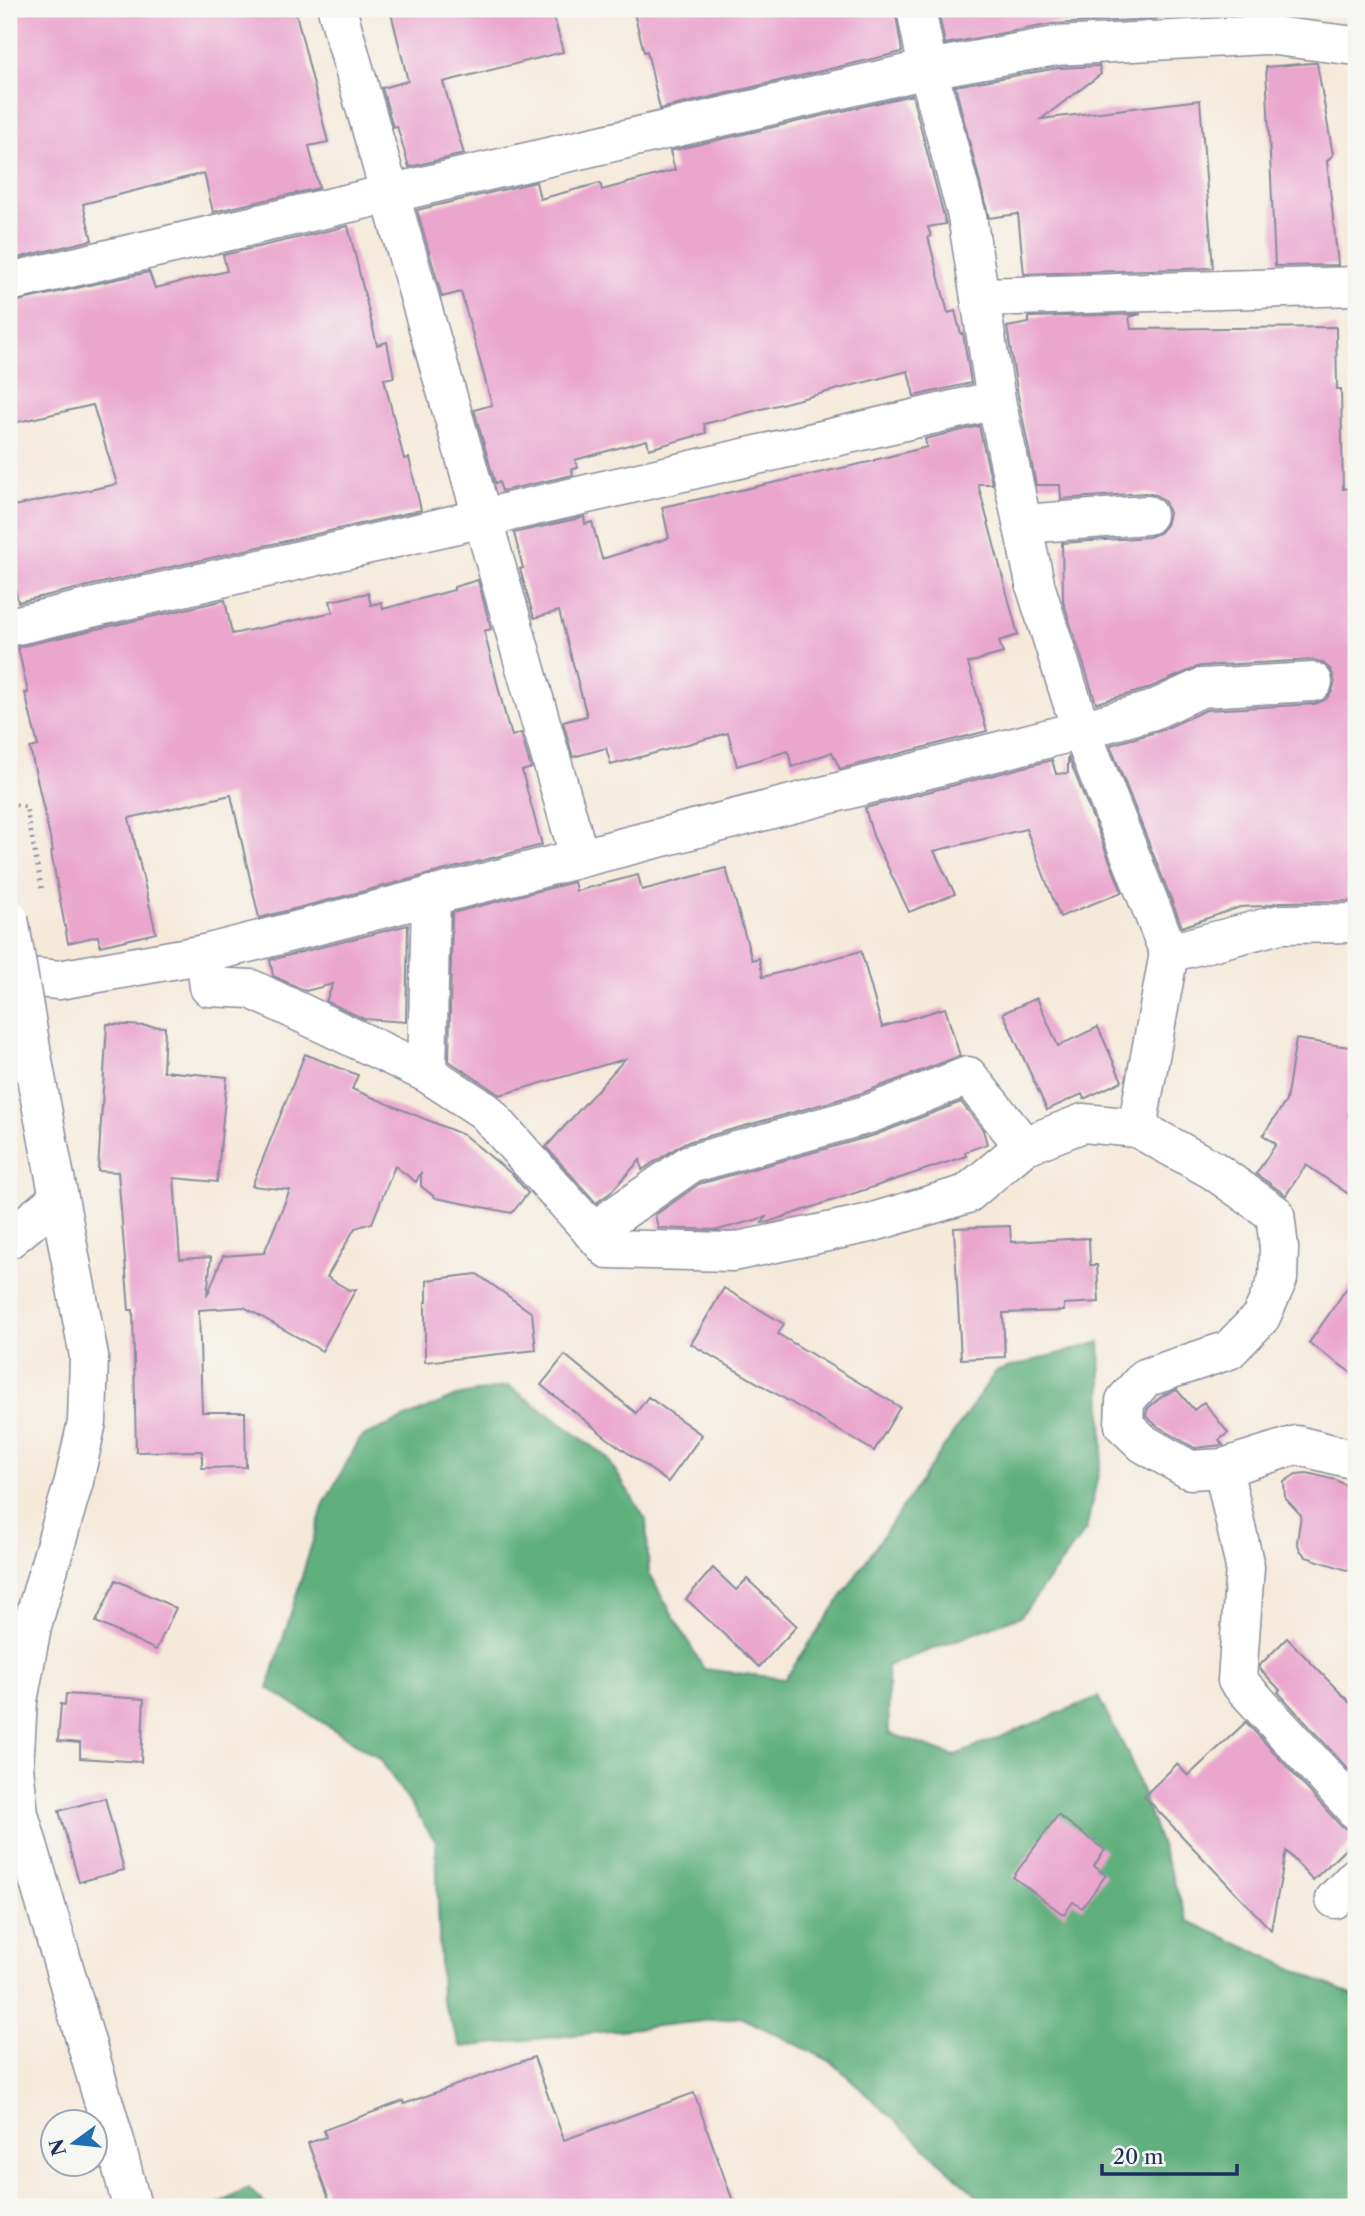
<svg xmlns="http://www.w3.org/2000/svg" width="1365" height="2216" viewBox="0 0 1365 2216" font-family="'Libre Caslon Text',serif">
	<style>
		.forest { fill: #60b07d; stroke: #3e706e; stroke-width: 2 }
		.building { fill: #eaa6cd }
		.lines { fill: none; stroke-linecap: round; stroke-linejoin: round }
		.minor-casing { stroke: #888c9c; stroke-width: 41 }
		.path { stroke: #888c9c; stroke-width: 4.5; stroke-dasharray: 2 5; stroke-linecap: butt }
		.minor { stroke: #fff; stroke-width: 38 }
		.minor-bridge-casing { stroke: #888c9c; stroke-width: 41; stroke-linecap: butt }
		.minor-bridge { stroke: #fff; stroke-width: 38 }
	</style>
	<rect width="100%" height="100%" fill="#f6f6f2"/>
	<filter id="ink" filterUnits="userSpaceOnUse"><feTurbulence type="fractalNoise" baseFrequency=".0143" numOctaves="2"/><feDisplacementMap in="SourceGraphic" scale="14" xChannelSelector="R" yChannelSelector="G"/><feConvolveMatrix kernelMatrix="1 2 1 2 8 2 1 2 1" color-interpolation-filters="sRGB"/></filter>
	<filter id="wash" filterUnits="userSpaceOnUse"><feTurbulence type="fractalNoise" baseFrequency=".00686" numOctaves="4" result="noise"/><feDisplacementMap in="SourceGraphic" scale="28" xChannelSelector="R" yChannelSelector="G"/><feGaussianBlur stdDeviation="1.57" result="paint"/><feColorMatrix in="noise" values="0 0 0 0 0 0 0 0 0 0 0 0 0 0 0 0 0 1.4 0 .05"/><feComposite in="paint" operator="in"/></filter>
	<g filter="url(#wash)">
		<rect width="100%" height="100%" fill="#f5eada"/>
		<g class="forest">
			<path d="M 1100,1342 L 1103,1452 L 1086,1530 L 1021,1616 L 887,1666 L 889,1733 L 954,1756 L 1098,1697 L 1128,1754 L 1188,1921 L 1356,1997 L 1356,2207 L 989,2207 L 832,2062 L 741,2017 L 461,2047 L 441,1998 L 436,1842 L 380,1759 L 268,1688 L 324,1504 L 361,1437 L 456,1396 L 509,1386 L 606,1456 L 646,1520 L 649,1574 L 704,1669 L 785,1679 L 996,1371 Z"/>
			<path d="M 248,2188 L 268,2207 L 217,2207 L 218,2205 Z"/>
		</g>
		<g id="blocks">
			<g class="building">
				<path d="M 9,9 L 295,9 L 328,142 L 309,146 L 319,188 L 213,212 L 204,173 L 83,204 L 92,240 L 9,260 Z"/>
				<path d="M 390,9 L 552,9 L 563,52 L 443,82 L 464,154 L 409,167 L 397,126 L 393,127 L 382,88 L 408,81 Z"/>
				<path d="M 633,9 L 895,9 L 902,52 L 660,109 L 647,51 L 644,52 Z"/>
				<path d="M 938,9 L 1176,9 L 1155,19 L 1052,24 L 945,44 Z"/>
				<path d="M 1311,63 L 1317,63 L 1333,155 L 1327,161 L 1338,265 L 1275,266 L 1266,67 Z"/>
				<path d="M 1099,66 L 1101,74 L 1041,119 L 1200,100 L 1213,268 L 1024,274 L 1018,214 L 989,218 L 955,86 L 1059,68 Z"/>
				<path d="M 912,95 L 946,224 L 928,227 L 931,236 L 928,237 L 948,313 L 955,311 L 961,334 L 963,333 L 971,383 L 914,396 L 908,371 L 704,424 L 706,433 L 649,449 L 647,440 L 575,460 L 578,468 L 572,469 L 573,475 L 502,491 L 499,482 L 495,483 L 474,410 L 492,405 L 461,292 L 442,297 L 417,210 L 536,182 L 540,199 L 600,183 L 602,190 L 675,170 L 670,151 Z"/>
				<path d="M 348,226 L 377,345 L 387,342 L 394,377 L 384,379 L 404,459 L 409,458 L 421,510 L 18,602 L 9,558 L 9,507 L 117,484 L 93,405 L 9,424 L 9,303 L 149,272 L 155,288 L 227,271 L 223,255 Z"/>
				<path d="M 1141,314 L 1129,317 L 1131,329 L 1336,327 L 1337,389 L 1341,389 L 1343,489 L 1356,487 L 1356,901 L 1280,902 L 1263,906 L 1240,907 L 1182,927 L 1110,745 L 1160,731 L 1206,710 L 1315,704 L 1325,700 L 1332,692 L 1335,682 L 1331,670 L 1323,663 L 1313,660 L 1200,666 L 1144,690 L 1096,703 L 1063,601 L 1062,543 L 1149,537 L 1159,533 L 1166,525 L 1169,513 L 1165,502 L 1156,495 L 1145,493 L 1061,499 L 1060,485 L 1036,485 L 1018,396 L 1007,327 L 1029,323 L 1029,317 Z"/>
				<path d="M 979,426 L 992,484 L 978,484 L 1018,635 L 999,641 L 1003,653 L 968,663 L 987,731 L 840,769 L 832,752 L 792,767 L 788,751 L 737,766 L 728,733 L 611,765 L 606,748 L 573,757 L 563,722 L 587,716 L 559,611 L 534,618 L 520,569 L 523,568 L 514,533 L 584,517 L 585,524 L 592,522 L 602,559 L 669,538 L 662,507 L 874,461 L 874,460 L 927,447 L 925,439 Z"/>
				<path d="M 478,580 L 491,629 L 484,631 L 508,726 L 509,726 L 512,736 L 521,733 L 531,768 L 522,771 L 542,845 L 259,918 L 231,795 L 129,818 L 156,933 L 100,946 L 98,936 L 68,943 L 51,852 L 53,851 L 30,748 L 38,746 L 25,693 L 28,693 L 18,647 L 225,600 L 232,634 L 333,612 L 330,601 L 368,593 L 371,605 L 382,602 L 383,609 L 454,590 L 454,587 Z"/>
				<path d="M 1068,756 L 1122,892 L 1060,917 L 1026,829 L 934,851 L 955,894 L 909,912 L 873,836 L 865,808 L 1052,760 L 1056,774 L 1068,773 Z"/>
				<path d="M 726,868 L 752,960 L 759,958 L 763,977 L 861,951 L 882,1027 L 945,1008 L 960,1056 L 862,1093 L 684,1143 L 642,1170 L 640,1160 L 610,1193 L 596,1203 L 546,1147 L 625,1059 L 500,1095 L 449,1061 L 452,913 L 574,882 L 576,891 L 638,875 L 642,890 Z"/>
				<path d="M 408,925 L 406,1022 L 364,1019 L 326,1001 L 333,984 L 306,991 L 273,976 L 270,960 Z"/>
				<path d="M 1037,998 L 1058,1046 L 1098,1027 L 1122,1081 L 1084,1099 L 1082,1094 L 1047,1110 L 1003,1013 Z"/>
				<path d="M 107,1024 L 165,1027 L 163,1071 L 227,1077 L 217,1182 L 174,1178 L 180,1259 L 211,1257 L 207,1296 L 223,1256 L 264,1253 L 290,1190 L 252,1186 L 305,1054 L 358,1075 L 352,1089 L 464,1135 L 513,1175 L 528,1193 L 512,1213 L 436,1198 L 421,1186 L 421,1172 L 416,1182 L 395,1166 L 372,1223 L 355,1228 L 327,1277 L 349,1290 L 356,1289 L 322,1351 L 244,1307 L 199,1310 L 202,1412 L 245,1412 L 246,1467 L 202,1468 L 202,1451 L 136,1452 L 133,1310 L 129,1310 L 118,1172 L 98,1171 Z"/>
				<path d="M 1296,1039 L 1356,1048 L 1356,1068 L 1348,1117 L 1356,1123 L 1356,1199 L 1306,1165 L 1286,1195 L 1256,1174 L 1276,1144 L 1263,1135 L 1286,1101 Z"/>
				<path d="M 961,1102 L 983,1130 L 987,1144 L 965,1152 L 966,1156 L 768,1222 L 762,1223 L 766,1217 L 718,1230 L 658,1228 L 655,1215 L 699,1184 L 875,1135 Z"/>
				<path d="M 1010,1226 L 1011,1242 L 1089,1238 L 1090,1265 L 1097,1265 L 1099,1302 L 1064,1304 L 1064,1311 L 1003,1313 L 1005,1357 L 961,1359 L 954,1228 Z"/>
				<path d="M 477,1274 L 532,1313 L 536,1350 L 425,1362 L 425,1302 L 427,1302 L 427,1280 Z"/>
				<path d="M 1356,1275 L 1356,1376 L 1309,1343 Z"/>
				<path d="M 724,1288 L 784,1324 L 778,1334 L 900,1407 L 874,1451 L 691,1344 Z"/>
				<path d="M 565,1355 L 636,1413 L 648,1397 L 702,1435 L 668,1482 L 607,1438 L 541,1385 Z"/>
				<path d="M 1177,1390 L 1194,1410 L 1204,1402 L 1228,1433 L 1219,1440 L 1223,1445 L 1195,1448 L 1157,1426 L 1146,1416 L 1147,1410 L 1149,1407 L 1164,1395 Z"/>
				<path d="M 1307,1473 L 1336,1480 L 1356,1491 L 1356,1573 L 1306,1557 L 1300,1550 L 1297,1542 L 1301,1515 L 1285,1498 L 1284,1482 L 1296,1474 Z"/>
				<path d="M 713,1568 L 736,1590 L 747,1579 L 797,1626 L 759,1667 L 686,1599 Z"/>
				<path d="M 116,1580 L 176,1608 L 156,1650 L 96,1622 Z"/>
				<path d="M 1287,1638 L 1356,1709 L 1356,1778 L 1278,1692 L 1280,1690 L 1260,1669 L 1260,1665 Z"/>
				<path d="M 66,1694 L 144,1699 L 141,1762 L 80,1758 L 80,1743 L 58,1741 L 61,1704 L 65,1705 Z"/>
				<path d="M 1246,1722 L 1340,1825 L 1349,1831 L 1356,1831 L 1356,1839 L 1313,1880 L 1286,1851 L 1271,1930 L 1144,1796 L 1177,1764 L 1188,1776 Z"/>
				<path d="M 105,1798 L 124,1870 L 79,1882 L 59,1811 Z"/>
				<path d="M 1058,1815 L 1105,1850 L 1094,1866 L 1106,1875 L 1082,1908 L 1073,1902 L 1064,1915 L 1013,1877 Z"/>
				<path d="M 534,2057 L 564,2140 L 694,2093 L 735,2207 L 332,2207 L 308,2143 L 326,2137 L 324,2130 L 403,2101 L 404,2104 Z"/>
			</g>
		</g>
	</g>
	<g filter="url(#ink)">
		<use href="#blocks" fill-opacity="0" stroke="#888c9c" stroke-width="2"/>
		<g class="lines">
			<g class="minor-casing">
				<g id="minor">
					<path d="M 337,9 L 579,856"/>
					<path d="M 916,9 L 928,69 L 967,216 L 996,400 L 1036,588 L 1081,730 L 1169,953 L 1137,1128"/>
					<path d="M 9,282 L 928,69 L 1056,46 L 1266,35 L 1356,46"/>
					<path d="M 980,297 L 1356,286"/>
					<path d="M 1022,524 L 1147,515"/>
					<path d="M 13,626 L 996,400"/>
					<path d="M 1169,953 L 1280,924 L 1356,923"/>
					<path d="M 205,954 L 209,987 L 251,989 L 427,1073 L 485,1111 L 608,1249 L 733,1252 L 870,1223 L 967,1194 L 1024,1146 L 1083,1123 L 1137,1128 L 1213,1170 L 1275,1214 L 1279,1248 L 1278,1279 L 1261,1317 L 1229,1350 L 1145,1378 L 1125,1401 L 1124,1425 L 1144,1444 L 1190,1470 L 1223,1468 L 1296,1445 L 1356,1460"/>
					<path d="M 9,975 L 59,980 L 205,954 L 1081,730 L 1151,711 L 1201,688 L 1313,682"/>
					<path d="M 35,1072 L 89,1356 L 87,1422 L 74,1481 L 32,1626 L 18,1701 L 14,1767 L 19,1814 L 115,2141 L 132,2207"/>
					<path d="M 427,1073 L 431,895"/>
					<path d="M 592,1232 L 690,1164 L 869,1114 L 968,1076 L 1024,1146"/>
					<path d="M 9,1239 L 58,1199"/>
					<path d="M 1223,1468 L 1245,1567 L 1237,1680 L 1356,1810"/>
					<path d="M 1335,1899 L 1356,1877"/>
				</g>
			</g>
			<path class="path" d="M 9,803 L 26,807 L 42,890"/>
			<use href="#minor" class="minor"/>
			<g class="minor-bridge-casing">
				<path id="minor-bridge" d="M 9,919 L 35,1072"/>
			</g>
			<use href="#minor-bridge" class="minor-bridge"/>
		</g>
	</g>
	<rect width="1365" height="2216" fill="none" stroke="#f6f6f2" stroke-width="35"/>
	<g transform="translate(74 2143) rotate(255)"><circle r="33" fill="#f6f6f2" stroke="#9ea6b7" stroke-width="2"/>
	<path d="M0-5L12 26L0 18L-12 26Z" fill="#1f6fb2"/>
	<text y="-10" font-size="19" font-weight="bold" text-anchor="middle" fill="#1b2f5e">N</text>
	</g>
	<path d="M1102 2164v10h135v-10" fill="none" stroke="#1b2f5e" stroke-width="3.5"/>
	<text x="1113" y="2164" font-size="21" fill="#1b2f5e" stroke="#f6f6f2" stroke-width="5" paint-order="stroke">20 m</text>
</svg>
